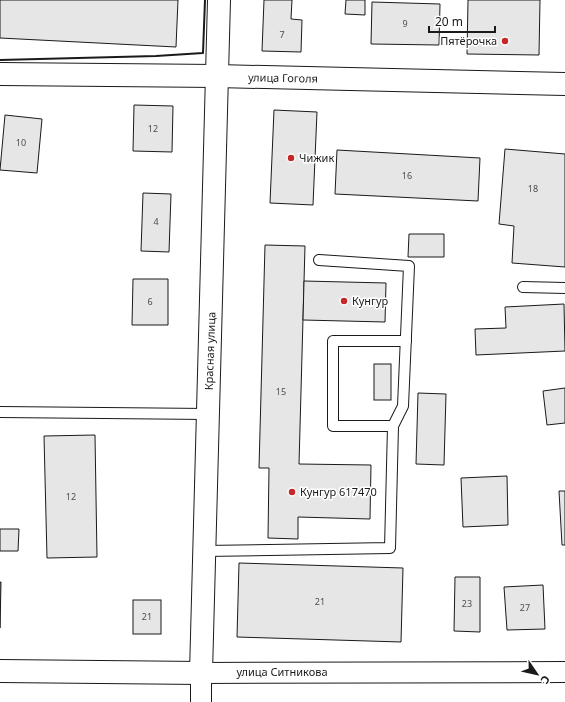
<svg xmlns="http://www.w3.org/2000/svg" width="565" height="702" viewBox="0 0 565 702" font-family="'Noto Sans',sans-serif">
	<style>
		.building { fill: #e6e6e6; stroke: #1a1a1a }
		.lines { fill: none; stroke-linecap: round; stroke-linejoin: round }
		.lane-casing { stroke: #1a1a1a; stroke-width: 12 }
		.street-casing { stroke: #1a1a1a; stroke-width: 22 }
		.secondary-casing { stroke: #1a1a1a; stroke-width: 24 }
		.lane { stroke: #fff; stroke-width: 10 }
		.street { stroke: #fff; stroke-width: 20 }
		.secondary { stroke: #fff; stroke-width: 22 }
		.wall { stroke: #1a1a1a; stroke-width: 2 }
		.poi-dot { fill: #c62828; stroke: #fff; stroke-width: 1.5 }
		.labels { text-anchor: middle; stroke-width: 3; stroke-linejoin: round; paint-order: stroke }
		.number-label { font-size: 9px; fill: #4d4d4d }
		.poi-label { font-size: 11px; fill: #1a1a1a; stroke: #fff; text-anchor: start }
		.street-label { font-size: 11px; fill: #1a1a1a; stroke: #fff }
	</style>
	<rect width="100%" height="100%" fill="#fff"/>
	<g class="building">
		<path d="M 0,0 L 178,0 L 176,47 L 0,38 Z"/>
		<path d="M 264,0 L 292,0 L 291,19 L 302,20 L 301,52 L 262,51 Z"/>
		<path d="M 346,0 L 365,0 L 365,15 L 345,14 Z"/>
		<path d="M 468,0 L 540,0 L 539,55 L 467,54 Z"/>
		<path d="M 372,2 L 440,4 L 439,45 L 371,44 Z"/>
		<path d="M 134,105 L 173,106 L 172,152 L 133,151 Z"/>
		<path d="M 274,110 L 317,112 L 313,205 L 270,203 Z"/>
		<path d="M 5,115 L 42,119 L 37,173 L 0,170 Z"/>
		<path d="M 505,149 L 565,154 L 565,267 L 512,263 L 514,226 L 499,224 Z"/>
		<path d="M 337,150 L 480,158 L 478,201 L 335,194 Z"/>
		<path d="M 143,193 L 171,194 L 169,252 L 141,251 Z"/>
		<path d="M 409,234 L 444,234 L 444,257 L 408,257 Z"/>
		<path d="M 265,245 L 305,246 L 299,464 L 371,465 L 370,519 L 298,517 L 298,539 L 268,538 L 269,468 L 259,468 Z"/>
		<path d="M 133,279 L 168,279 L 168,325 L 132,325 Z"/>
		<path d="M 304,281 L 386,283 L 385,322 L 303,320 Z"/>
		<path d="M 564,304 L 565,351 L 476,355 L 475,329 L 506,328 L 505,307 Z"/>
		<rect x="374" y="364" width="17" height="36"/>
		<path d="M 565,388 L 565,423 L 547,425 L 543,391 Z"/>
		<path d="M 418,393 L 446,394 L 444,465 L 416,464 Z"/>
		<path d="M 95,435 L 97,557 L 47,558 L 44,436 Z"/>
		<path d="M 507,476 L 508,525 L 463,527 L 461,478 Z"/>
		<path d="M 559,491 L 565,491 L 565,545 L 562,545 Z"/>
		<path d="M 0,529 L 19,529 L 18,551 L 0,551 Z"/>
		<path d="M 239,563 L 403,568 L 401,642 L 237,637 Z"/>
		<path d="M 455,577 L 480,577 L 480,632 L 454,631 Z"/>
		<path d="M 0,582 L 1,582 L 0,628 Z"/>
		<path d="M 543,585 L 545,629 L 507,630 L 504,587 Z"/>
		<rect x="133" y="600" width="28" height="34"/>
	</g>
	<g class="lines">
		<g class="lane-casing">
			<g id="lane">
				<path d="M 523,287 L 565,288"/>
				<path d="M 0,412 L 208,414"/>
				<path d="M 393,426 L 333,426 L 333,341 L 406,341"/>
				<path d="M 204,551 L 390,548 L 393,426 L 403,406 L 409,266 L 319,260"/>
			</g>
		</g>
		<g class="street-casing">
			<path id="street" d="M 201,702 L 201,673 L 565,672"/>
		</g>
		<g class="secondary-casing">
			<g id="secondary">
				<path d="M 0,74 L 217,76 L 565,84"/>
				<path d="M 0,671 L 201,673 L 219,0"/>
			</g>
		</g>
		<use href="#lane" class="lane"/>
		<use href="#street" class="street"/>
		<use href="#secondary" class="secondary"/>
		<path class="wall" d="M 0,60 L 156,56 L 203,53 L 205,0"/>
	</g>
	<g class="poi-dot">
		<circle cx="505" cy="41" r="4"/>
		<circle cx="291" cy="158" r="4"/>
		<circle cx="344" cy="301" r="4"/>
		<circle cx="292" cy="492" r="4"/>
	</g>
	<g class="labels">
		<g class="number-label">
			<text x="405" y="27">9</text>
			<text x="282" y="38">7</text>
			<text x="153" y="132">12</text>
			<text x="21" y="146">10</text>
			<text x="407" y="179">16</text>
			<text x="533" y="192">18</text>
			<text x="156" y="225">4</text>
			<text x="150" y="305">6</text>
			<text x="281" y="395">15</text>
			<text x="71" y="500">12</text>
			<text x="320" y="605">21</text>
			<text x="467" y="607">23</text>
			<text x="525" y="611">27</text>
			<text x="147" y="620">21</text>
		</g>
		<g class="poi-label">
			<text x="497" y="45" text-anchor="end">Пятёрочка</text>
			<text x="299" y="162">Чижик</text>
			<text x="352" y="305">Кунгур</text>
			<text x="300" y="496">Кунгур 617470</text>
		</g>
		<g class="street-label">
			<text transform="translate(283 78) rotate(1)" y="4">улица Гоголя</text>
			<text transform="translate(210 351) rotate(-88)" y="4">Красная улица</text>
			<text x="282" y="676">улица Ситникова</text>
		</g>
	</g>
	<g transform="translate(537 674) rotate(124)" stroke="#ffffff" stroke-width="3" paint-order="stroke">
	<path d="M0-3L7 15L0 10L-7 15Z" fill="#1a1a1a"/>
	<text y="-6" font-size="11" font-weight="bold" text-anchor="middle" fill="#1a1a1a">С</text>
	</g>
	<path d="M429 26v6h66v-6" fill="none" stroke="#1a1a1a" stroke-width="2"/>
	<text x="435" y="26" font-size="12" fill="#1a1a1a" stroke="#ffffff" stroke-width="3" paint-order="stroke">20 m</text>
</svg>
